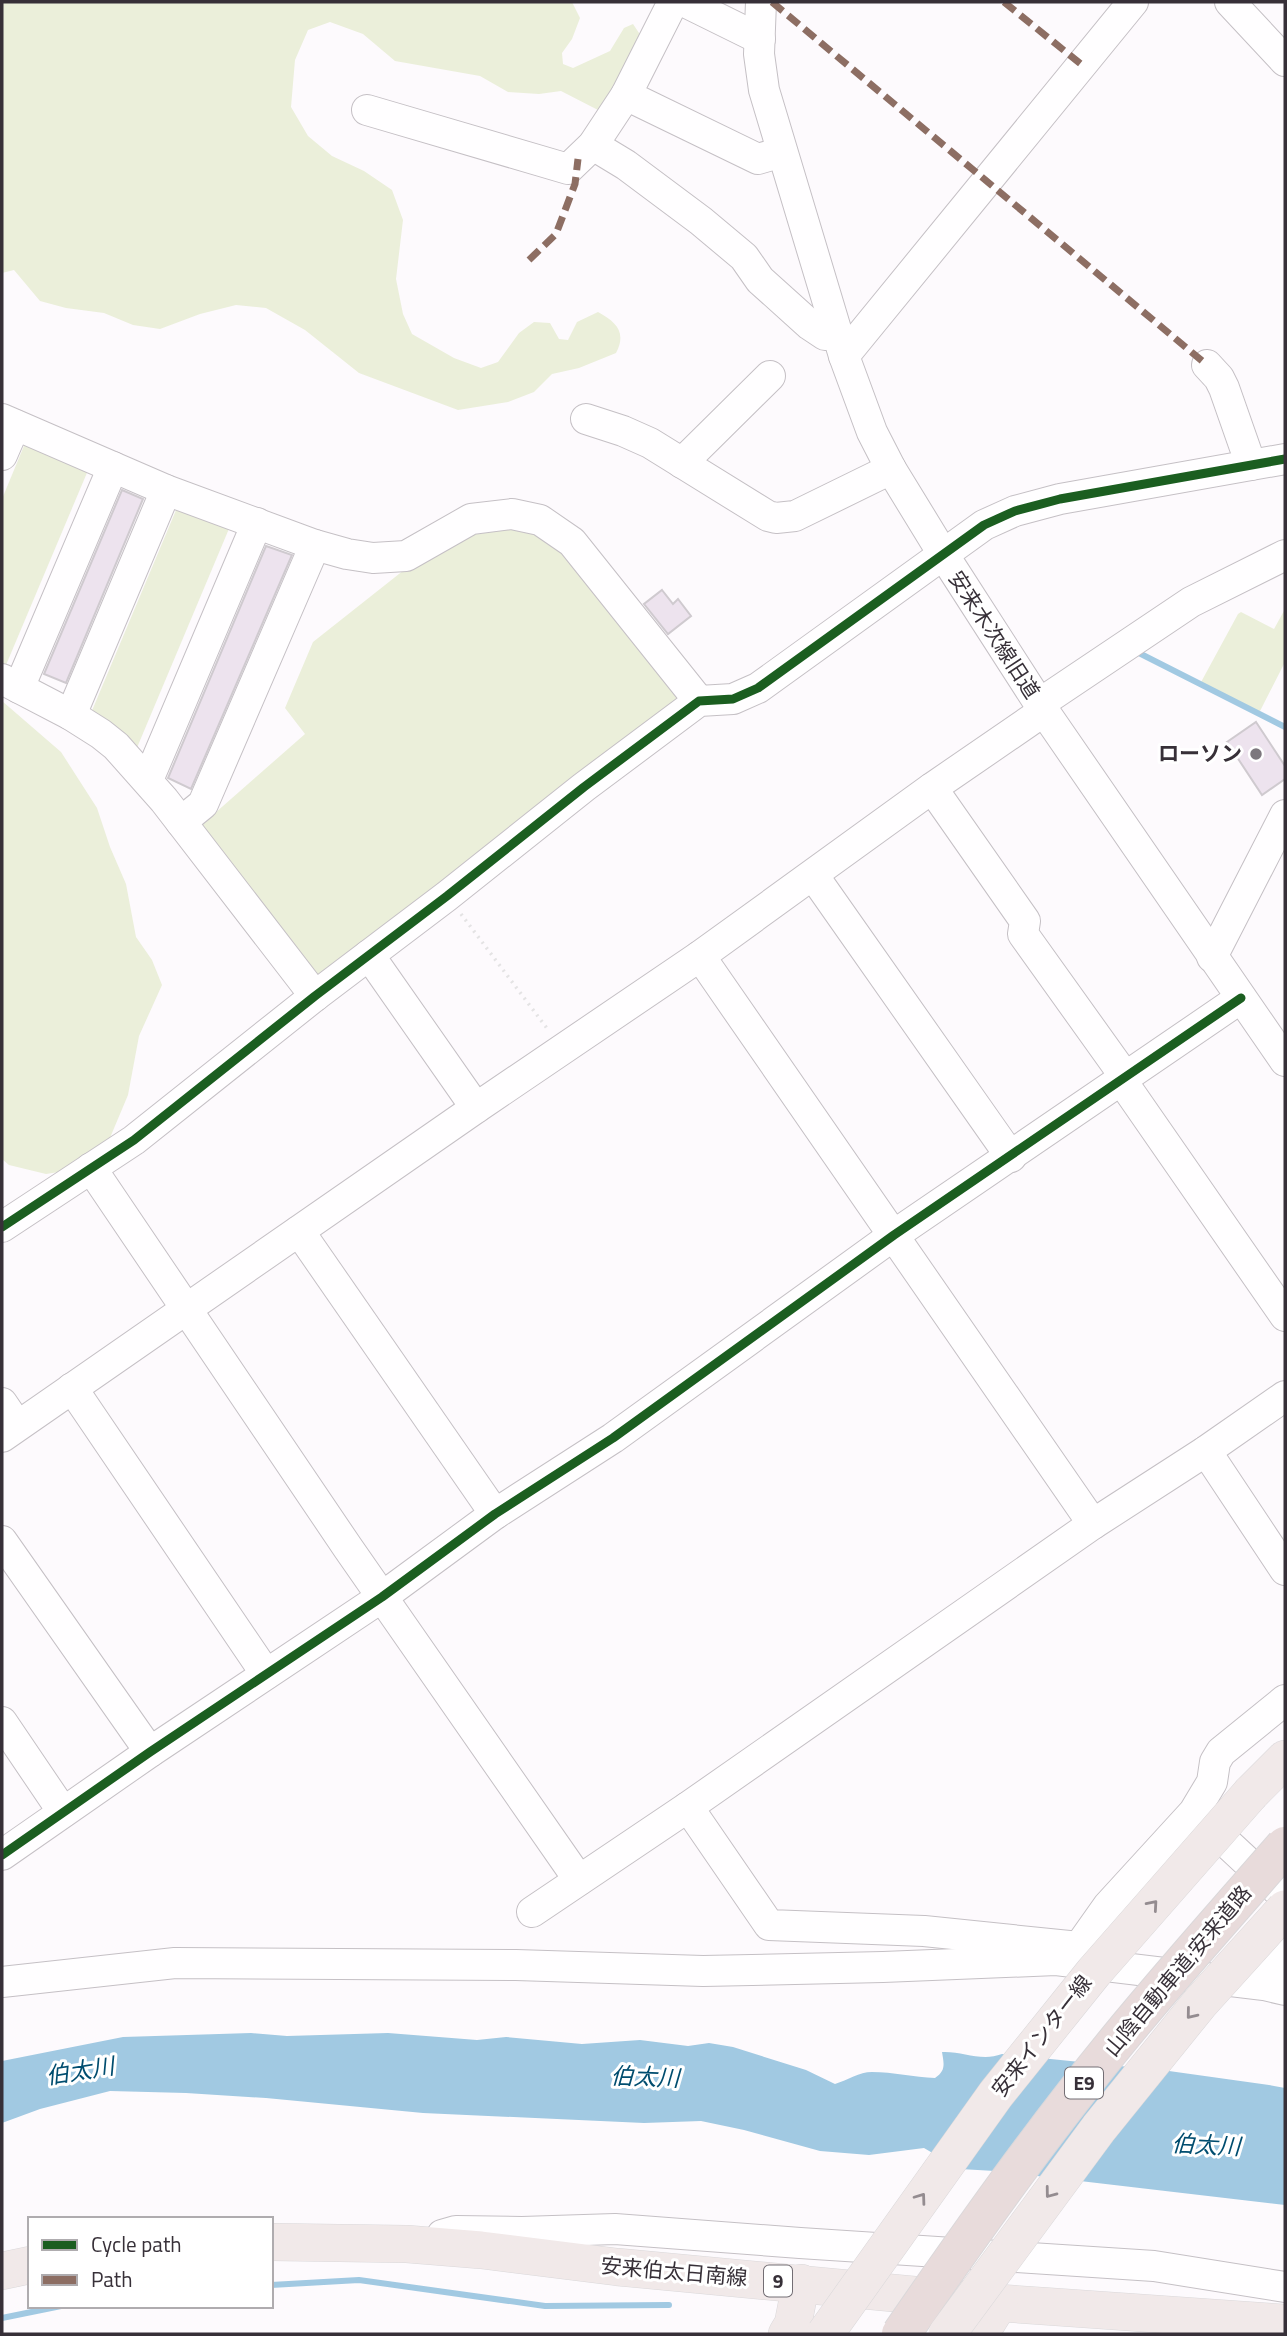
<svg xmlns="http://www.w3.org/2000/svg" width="1287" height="2336" viewBox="0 0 1287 2336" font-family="'Titillium Web','Noto Sans JP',sans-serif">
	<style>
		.green { fill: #ebefda }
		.water { fill: #a1c9e2 }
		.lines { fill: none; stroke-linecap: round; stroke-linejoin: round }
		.stream { stroke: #a1c9e2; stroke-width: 6 }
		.building { fill: #ede3ee; stroke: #cfcacf; stroke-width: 2 }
		.minor-casing { stroke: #c5c0c5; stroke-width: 32 }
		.major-casing { stroke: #dad8da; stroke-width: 38 }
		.path { stroke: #e4e3e4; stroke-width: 3.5; stroke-dasharray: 2 5; stroke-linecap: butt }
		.minor { stroke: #fffeff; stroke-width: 30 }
		.major { stroke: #f1e9e9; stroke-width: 37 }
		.major-bridge-casing { stroke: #dad8da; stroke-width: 38; stroke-linecap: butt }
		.highway-bridge-casing { stroke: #dad8da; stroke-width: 40; stroke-linecap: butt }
		.major-bridge { stroke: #f1e9e9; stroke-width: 37 }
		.highway-bridge { stroke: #e8dbdb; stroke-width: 38 }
		.quiet { stroke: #8d6e63; stroke-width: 7; stroke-dasharray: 14 7; stroke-linecap: butt }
		.cycleway-casing { stroke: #fff; stroke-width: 13 }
		.cycleway { stroke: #1b5e20; stroke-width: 9 }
		.oneway { stroke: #948c90 }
		.poi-dot { fill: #7c777d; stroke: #fff; stroke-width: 2.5 }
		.labels { text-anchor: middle; stroke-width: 6; stroke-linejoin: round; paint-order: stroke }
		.shield { fill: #fff; stroke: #736e74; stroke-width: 2 }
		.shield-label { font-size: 19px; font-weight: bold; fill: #373038 }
		.street-label { font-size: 21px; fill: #373038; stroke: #fff }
		.poi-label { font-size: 21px; font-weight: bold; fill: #373038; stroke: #fff; text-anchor: end }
		.water-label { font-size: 23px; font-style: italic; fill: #004d6f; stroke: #fff }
	</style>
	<rect width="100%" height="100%" fill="#fdfafd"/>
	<g class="green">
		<path d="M 2,2 L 572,2 L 580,18 L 572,39 L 562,53 L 563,64 L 573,68 L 610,51 L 624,28 L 633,24 L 641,36 L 615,102 L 598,110 L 561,91 L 539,94 L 508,92 L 480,76 L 395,61 L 363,34 L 330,22 L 308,30 L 295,60 L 291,107 L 308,136 L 332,156 L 364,171 L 392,190 L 403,220 L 396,279 L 403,314 L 412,334 L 454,358 L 481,368 L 498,362 L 519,333 L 534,322 L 550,323 L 559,339 L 568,340 L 577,322 L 598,312 C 616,322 627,332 616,353 L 579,368 L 552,374 L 534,392 L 508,402 L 458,410 L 359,373 L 305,330 L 266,308 L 236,305 L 200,314 L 160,329 L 133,325 L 104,313 L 66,308 L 40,301 L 14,270 L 2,273 Z"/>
		<path d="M 26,441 L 89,468 L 6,665 L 2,663 L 2,499 Z"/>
		<path d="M 179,503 L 231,524 L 136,750 L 91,713 Z"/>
		<path d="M 485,521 L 550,534 L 683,699 L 316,981 L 198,828 L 305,734 L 285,708 L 313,642 L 447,536 Z"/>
		<path d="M 1285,609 L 1285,662 L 1259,713 L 1200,684 L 1238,614 L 1241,612 L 1274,629 Z"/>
		<path d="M 2,701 L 61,752 L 97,808 L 110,847 L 126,884 L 136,937 L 152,960 L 162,985 L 139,1036 L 128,1095 L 104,1152 L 85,1168 L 46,1174 L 9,1165 L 2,1159 Z"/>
	</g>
	<path class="water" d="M 251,2033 L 287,2036 L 388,2033 L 477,2040 L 506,2037 L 582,2044 L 640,2040 L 688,2046 L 709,2043 L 733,2047 L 806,2070 L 835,2084 C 848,2080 859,2072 872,2072 C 893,2072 914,2077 935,2078 C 946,2071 944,2064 942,2052 C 963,2051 981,2062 1002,2054 L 1169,2071 L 1269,2085 L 1285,2088 L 1285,2205 L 995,2171 L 960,2169 L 924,2148 L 869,2155 L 820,2151 L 744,2130 L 701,2121 L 644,2123 L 423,2113 L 266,2098 L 186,2093 L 110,2091 L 40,2109 L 2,2123 L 2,2061 L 123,2037 Z"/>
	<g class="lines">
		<g class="stream">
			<path d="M 1135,651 L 1285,727"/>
			<path d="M 271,2285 L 359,2280 L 545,2306 L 669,2305"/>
			<path d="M 2,2318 L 61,2306"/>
		</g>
	</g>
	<g class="building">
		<path d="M 122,490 L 143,499 L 66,683 L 44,674 Z"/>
		<path d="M 266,546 L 292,555 L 191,789 L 168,778 Z"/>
		<path d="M 662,590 L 673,604 L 678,599 L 691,616 L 668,634 L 644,604 Z"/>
		<path d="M 1256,722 L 1285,766 L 1285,779 L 1262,795 L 1227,742 Z"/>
	</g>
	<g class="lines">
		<g class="minor-casing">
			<g id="minor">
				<path d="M 685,2 L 760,39"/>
				<path d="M 761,2 L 759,54 L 764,90 L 844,356 L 872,432 L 891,469 L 943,554 L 1044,711 L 1285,1061"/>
				<path d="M 1230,2 L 1285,61"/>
				<path d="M 626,95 L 758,159 L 782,152"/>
				<path d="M 367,110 L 568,169 L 593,145 L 626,95 L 673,2"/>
				<path d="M 593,145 L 626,165 L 701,221 L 744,257 L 760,280 L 810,325 L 825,335 L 837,333"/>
				<path d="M 844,356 L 1133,2"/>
				<path d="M 1207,365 L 1219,378 L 1224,388 L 1251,465"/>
				<path d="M 2,419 L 166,490 L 315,545 L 347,554 L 373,558 L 406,556 L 471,519 L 512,514 L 540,520 L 572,542 L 699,701"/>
				<path d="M 586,419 L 623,431 L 650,443 L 768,516 L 776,518 L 795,516 L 891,469"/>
				<path d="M 2,455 L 15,425"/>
				<path d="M 682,463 L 770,376"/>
				<path d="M 2,679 L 71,715 L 101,734 L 116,746 L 164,800 L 315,996"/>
				<path d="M 19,688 L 113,467"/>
				<path d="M 1039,704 L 1191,602 L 1285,555"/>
				<path d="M 71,715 L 166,490"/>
				<path d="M 148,780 L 257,523"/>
				<path d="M 932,788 L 1025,921 L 1023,934 L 1126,1078"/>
				<path d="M 181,822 L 203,804 L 315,545"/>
				<path d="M 813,875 L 1011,1157"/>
				<path d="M 369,955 L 476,1108"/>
				<path d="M 700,956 L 1093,1524"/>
				<path d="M 1212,957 L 1285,815"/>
				<path d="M 1122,1081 L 1285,1316"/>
				<path d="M 91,1168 L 348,1548 L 579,1880"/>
				<path d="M 2,1227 L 134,1140 L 315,996 L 447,896 L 584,787 L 699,701 L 733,699 L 758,688 L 984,525 L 1015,511 L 1060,499 L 1285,459"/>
				<path d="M 299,1231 L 495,1514"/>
				<path d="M 72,1388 L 266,1674"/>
				<path d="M 2,1403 L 17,1425"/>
				<path d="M 2,1437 L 476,1108 L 700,956 L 932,788 L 1044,711"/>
				<path d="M 1206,1451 L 1285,1570"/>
				<path d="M 2,1541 L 150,1752"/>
				<path d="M 2,1722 L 63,1812"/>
				<path d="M 688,1807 L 769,1925 L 924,1931 L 1079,1947 L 1108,1906 L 1194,1812 L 1212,1782 L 1215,1762 L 1221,1752 L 1285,1700"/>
				<path d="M 1199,1817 L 1285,1897"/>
				<path d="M 2,1855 L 150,1752 L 382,1597 L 495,1514 L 613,1438 L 894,1235 L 1241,998"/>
				<path d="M 532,1912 L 688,1807 L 1093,1524 L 1206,1451 L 1285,1396"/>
				<path d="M 1235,1963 L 1273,1967 L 1285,1952"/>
				<path d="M 2,1982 L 175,1963 L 516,1965 L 703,1971 L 883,1967 L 1056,1960 L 1264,1985 L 1285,1990"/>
				<path d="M 442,2235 L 456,2231 L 522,2232 L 615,2229 L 800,2243 L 1154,2266 L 1285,2287"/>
			</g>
		</g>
		<g class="major-casing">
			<g id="major">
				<path d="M 1251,1793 L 1285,1759"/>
				<path d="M 271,2242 L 407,2244 L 481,2250 L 617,2267 L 999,2303 L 1285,2323"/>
				<path d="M 2,2271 L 30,2265"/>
				<path d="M 787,2334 L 793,2324 L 801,2283"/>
				<path d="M 980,2334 L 999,2303"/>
			</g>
		</g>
		<path class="path" d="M 461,914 L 549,1031"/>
		<use href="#minor" class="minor"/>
		<use href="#major" class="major"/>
		<g class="major-bridge-casing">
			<g id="major-bridge">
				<path d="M 825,2334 L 996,2094 L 1094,1972 L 1251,1793"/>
				<path d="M 947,2334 L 1099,2128 L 1200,2003 L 1285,1909"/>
			</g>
		</g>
		<g class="highway-bridge-casing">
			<path id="highway-bridge" d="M 901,2334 C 977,2224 1055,2114 1142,2011 C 1189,1955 1237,1901 1285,1846"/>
		</g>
		<use href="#major-bridge" class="major-bridge"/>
		<use href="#highway-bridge" class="highway-bridge"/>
		<g class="quiet">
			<path d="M 772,2 L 1207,365"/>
			<path d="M 1004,2 L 1082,65"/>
			<path d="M 529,260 L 556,234 L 575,184 L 578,159"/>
		</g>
		<g class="cycleway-casing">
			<g id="cycleway">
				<path d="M 2,1227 L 134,1140 L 315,996 L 447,896 L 584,787 L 699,701 L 733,699 L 758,688 L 984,525 L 1015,511 L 1060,499 L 1285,459"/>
				<path d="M 2,1855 L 150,1752 L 382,1597 L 495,1514 L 613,1438 L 894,1235 L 1241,998"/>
			</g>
		</g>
		<use href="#cycleway" class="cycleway"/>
	</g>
	<defs><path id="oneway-chevron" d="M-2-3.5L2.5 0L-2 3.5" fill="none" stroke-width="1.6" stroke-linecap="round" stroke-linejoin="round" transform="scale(1.75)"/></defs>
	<g class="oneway">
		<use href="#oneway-chevron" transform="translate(1153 1905) rotate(-49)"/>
		<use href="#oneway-chevron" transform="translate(1191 2014) rotate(129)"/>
		<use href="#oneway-chevron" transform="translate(1050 2193) rotate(127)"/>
		<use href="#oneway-chevron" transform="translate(921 2198) rotate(-54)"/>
	</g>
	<circle class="poi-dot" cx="1256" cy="754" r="7"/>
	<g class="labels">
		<g class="shield">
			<rect x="1065" y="2067.5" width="38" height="31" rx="5"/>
			<rect x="764" y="2265.5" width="28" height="31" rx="5"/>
		</g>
		<g class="shield-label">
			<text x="1084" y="2090">E9</text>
			<text x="778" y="2288">9</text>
		</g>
		<g class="street-label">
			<text transform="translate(994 635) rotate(57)" y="7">安来木次線旧道</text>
			<text transform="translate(1178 1971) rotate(-50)" y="7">山陰自動車道;安来道路</text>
			<text transform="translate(1042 2036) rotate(-52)" y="7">安来インター線</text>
			<text transform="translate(674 2272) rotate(5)" y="7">安来伯太日南線</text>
		</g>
		<g class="poi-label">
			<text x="1242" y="761">ローソン</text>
		</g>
		<g class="water-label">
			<text transform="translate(80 2071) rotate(-9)" y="8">伯太川</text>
			<text transform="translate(645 2077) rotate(2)" y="8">伯太川</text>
			<text transform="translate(1206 2145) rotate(3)" y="8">伯太川</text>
		</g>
	</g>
	<rect width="1287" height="2336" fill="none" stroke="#373038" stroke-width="7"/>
	<rect x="28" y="2217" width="245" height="91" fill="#ffffff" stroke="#afacaf" stroke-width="2"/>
	<rect x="42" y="2240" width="35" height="10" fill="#1b5e20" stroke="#afacaf" stroke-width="2"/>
	<text x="91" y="2252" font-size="21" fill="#373038">Cycle path</text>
	<rect x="42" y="2275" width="35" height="10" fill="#8d6e63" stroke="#afacaf" stroke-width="2"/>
	<text x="91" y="2287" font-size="21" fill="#373038">Path</text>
</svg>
